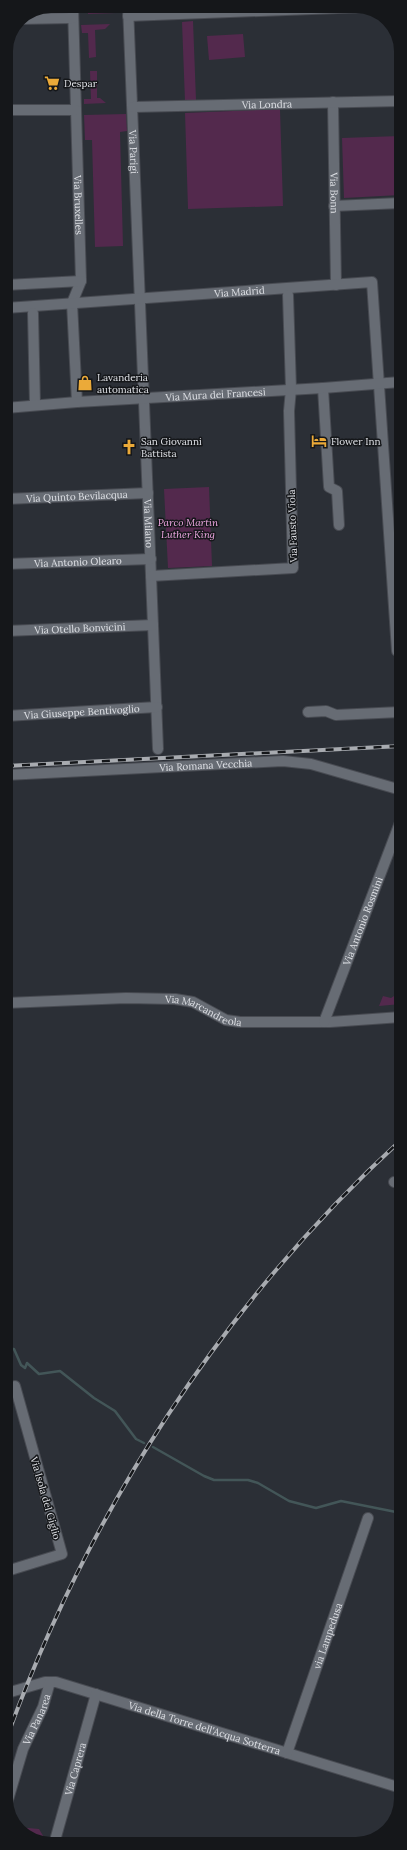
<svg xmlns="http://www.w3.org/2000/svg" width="407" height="1850" viewBox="0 0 407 1850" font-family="Lora,serif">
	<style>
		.green { fill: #53294d }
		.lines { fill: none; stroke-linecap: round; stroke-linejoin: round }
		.stream { stroke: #435658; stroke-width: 2.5 }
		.minor-casing { stroke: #484b52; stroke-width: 12 }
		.minor { stroke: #676c74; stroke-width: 10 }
		.rail-casing { stroke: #a8abb0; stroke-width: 4 }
		.rail { stroke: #15171a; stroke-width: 2.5; stroke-dasharray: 8; stroke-linecap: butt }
		.labels { text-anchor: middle; stroke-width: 3; stroke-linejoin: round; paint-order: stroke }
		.poi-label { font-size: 10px; fill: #dee0e5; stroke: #15171a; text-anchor: start }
		.street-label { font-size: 10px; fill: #dee0e5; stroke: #15171a }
		.park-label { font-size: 10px; font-style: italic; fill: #f0a9e4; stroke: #15171a }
	</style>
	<rect width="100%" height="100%" fill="#2b2f36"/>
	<g class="green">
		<path d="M 88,6 L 116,6 L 116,13 L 88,14 Z"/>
		<path d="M 193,21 L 196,100 L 185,101 L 182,22 Z"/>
		<path d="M 110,24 L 105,29 L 95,30 L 96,57 L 89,58 L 88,33 L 82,33 L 81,25 Z"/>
		<path d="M 243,34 L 245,57 L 209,60 L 207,36 Z"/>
		<path d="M 90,71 L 97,71 L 97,98 L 100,98 L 106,103 L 84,104 L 84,99 L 91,99 Z"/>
		<path d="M 280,109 L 283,206 L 188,209 L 185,113 Z"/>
		<path d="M 126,114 L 127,131 L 120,132 L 123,246 L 95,247 L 92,140 L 85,140 L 84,115 Z"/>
		<path d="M 400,136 L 400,195 L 344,198 L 342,138 Z"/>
		<path d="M 209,487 L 212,566 L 168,568 L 164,489 Z"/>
		<path d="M 399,984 L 401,985 L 401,1004 L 379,1006 L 383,996 L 391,998 L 394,996 Z"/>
		<path d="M 17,1827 L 39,1829 L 48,1844 L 19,1831 Z"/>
	</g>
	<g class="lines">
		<g class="stream">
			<path d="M 7,1349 L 14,1349 L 21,1365 L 25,1368 L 27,1363 L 39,1374 L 60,1371 L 94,1398 L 115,1411 L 136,1439 L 144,1443"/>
			<path d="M 153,1447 L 204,1476 L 214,1480 L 248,1480 L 258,1483 L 289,1501 L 316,1508 L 341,1501 L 401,1513"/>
		</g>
		<g class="minor-casing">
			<g id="minor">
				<path id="s1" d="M 73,6 L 81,281 L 72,303 L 77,402"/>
				<path id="s2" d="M 128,6 L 158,749"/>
				<path d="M 128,16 L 364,7"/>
				<path d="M 19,19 L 73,18"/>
				<path id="s3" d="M 333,102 L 336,285"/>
				<path id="s4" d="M 133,107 L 400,101"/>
				<path d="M 6,110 L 76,110"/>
				<path d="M 334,206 L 400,203"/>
				<path d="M 6,285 L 81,281"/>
				<path id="s5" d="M 6,308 L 372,282 L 397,651"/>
				<path d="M 33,313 L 35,405"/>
				<path d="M 323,388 L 329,487 L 337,491 L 339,525"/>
				<path id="s6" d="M 6,408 L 77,402 L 323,388 L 400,382"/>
				<path id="s7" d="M 6,499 L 148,493"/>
				<path id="s8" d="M 6,564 L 151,559"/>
				<path d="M 151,576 L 293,568 L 289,411 L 291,389 L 288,295"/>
				<path id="s9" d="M 6,631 L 153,625"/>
				<path d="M 308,712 L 326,711 L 336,715 L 400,712"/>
				<path id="s10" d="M 6,716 L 157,707"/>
				<path id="s11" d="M 6,775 L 283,761 L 311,764 L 401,790"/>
				<path id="s12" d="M 6,1003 L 126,998 L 175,999 L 193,1002 L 226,1020 L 240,1022 L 330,1022 L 401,1017"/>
				<path id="s13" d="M 324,1022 L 401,820"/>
				<path d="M 394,1182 L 401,1183"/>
				<path d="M 7,1571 L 62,1554 L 15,1386"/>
				<path id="s14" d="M 7,1693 L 45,1682 L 56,1682 L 401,1788"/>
				<path id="s15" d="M 287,1753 L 368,1518"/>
				<path id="s16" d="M 7,1803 L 23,1749 L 43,1707 L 50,1682"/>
				<path id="s17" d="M 54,1844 L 96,1694"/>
			</g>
		</g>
		<use href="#minor" class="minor"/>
		<g class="rail-casing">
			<g id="rail">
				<path d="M 6,766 L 401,746"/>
				<path d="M 7,1737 C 89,1511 223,1303 401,1140"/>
			</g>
		</g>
		<use href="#rail" class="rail"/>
	</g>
	<defs>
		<g id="supermarket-bare" transform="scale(1.2)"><path d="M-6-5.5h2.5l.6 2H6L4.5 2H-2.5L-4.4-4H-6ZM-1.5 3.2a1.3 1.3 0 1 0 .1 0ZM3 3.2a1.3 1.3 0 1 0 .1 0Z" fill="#ebaa39" stroke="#15171a" stroke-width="2.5" paint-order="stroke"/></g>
		<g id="shop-bare" transform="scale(1.2)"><path d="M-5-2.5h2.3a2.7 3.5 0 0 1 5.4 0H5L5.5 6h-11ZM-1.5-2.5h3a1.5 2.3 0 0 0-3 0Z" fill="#ebaa39" stroke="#15171a" stroke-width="2.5" paint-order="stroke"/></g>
		<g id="hotel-bare" transform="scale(1.2)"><path d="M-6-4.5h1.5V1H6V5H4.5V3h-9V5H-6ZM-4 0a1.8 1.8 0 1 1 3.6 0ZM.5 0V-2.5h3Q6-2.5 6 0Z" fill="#ebaa39" stroke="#15171a" stroke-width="2.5" paint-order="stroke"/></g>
		<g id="church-bare" transform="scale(1.2)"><path d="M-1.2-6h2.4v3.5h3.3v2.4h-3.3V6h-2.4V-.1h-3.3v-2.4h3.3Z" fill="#ebaa39" stroke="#15171a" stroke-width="2.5" paint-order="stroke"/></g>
	</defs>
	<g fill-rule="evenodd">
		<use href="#supermarket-bare" x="52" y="83"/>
		<use href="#shop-bare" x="85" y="383"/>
		<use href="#hotel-bare" x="319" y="441"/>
		<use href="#church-bare" x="129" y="447"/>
	</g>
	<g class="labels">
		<g class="poi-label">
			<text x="64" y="87">Despar</text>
			<text x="97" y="381">Lavanderia<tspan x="97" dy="12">automatica</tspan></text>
			<text x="141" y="445">San Giovanni<tspan x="141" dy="12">Battista</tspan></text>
			<text x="331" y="445">Flower Inn</text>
		</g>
		<g class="street-label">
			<text dy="4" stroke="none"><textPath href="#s4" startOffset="134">Via Londra</textPath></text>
			<text dy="4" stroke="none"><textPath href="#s2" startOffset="146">Via Parigi</textPath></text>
			<text dy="4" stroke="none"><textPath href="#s3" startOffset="91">Via Bonn</textPath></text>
			<text dy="4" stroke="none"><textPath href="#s1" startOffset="199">Via Bruxelles</textPath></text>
			<text dy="4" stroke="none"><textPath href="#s5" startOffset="234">Via Madrid</textPath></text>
			<text dy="4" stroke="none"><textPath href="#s6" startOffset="210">Via Mura dei Francesi</textPath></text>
			<text dy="4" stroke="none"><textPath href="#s7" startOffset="71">Via Quinto Bevilacqua</textPath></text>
			<text dy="4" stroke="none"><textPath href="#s2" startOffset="518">Via Milano</textPath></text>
			<text transform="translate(292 526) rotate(-92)" y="4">Via Fausto Viola</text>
			<text dy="4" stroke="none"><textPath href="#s8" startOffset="72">Via Antonio Olearo</textPath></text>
			<text dy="4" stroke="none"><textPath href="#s9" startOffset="74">Via Otello Bonvicini</textPath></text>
			<text dy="4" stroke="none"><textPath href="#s10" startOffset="76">Via Giuseppe Bentivoglio</textPath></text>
			<text dy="4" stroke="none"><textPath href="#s11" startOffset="200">Via Romana Vecchia</textPath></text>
			<text dy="4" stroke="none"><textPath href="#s13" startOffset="108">Via Antonio Rosmini</textPath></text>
			<text dy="4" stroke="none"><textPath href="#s12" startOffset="200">Via Marcandreola</textPath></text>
			<text transform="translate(46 1498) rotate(74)" y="4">Via Isola del Giglio</text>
			<text dy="4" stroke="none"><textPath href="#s15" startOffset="124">via Lampedusa</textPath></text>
			<text dy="4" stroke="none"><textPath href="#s16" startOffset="89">Via Panarea</textPath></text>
			<text dy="4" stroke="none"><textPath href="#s14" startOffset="206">Via della Torre dell'Acqua Sotterra</textPath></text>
			<text dy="4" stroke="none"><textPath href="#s17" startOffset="78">Via Caprera</textPath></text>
		</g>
		<g class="park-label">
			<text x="188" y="526">Parco Martin<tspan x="188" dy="12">Luther King</tspan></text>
		</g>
	</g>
	<path d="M0 0H407V1850H0ZM51 13H356A38 38 0 0 1 394 51V1799A38 38 0 0 1 356 1837H51A38 38 0 0 1 13 1799V51A38 38 0 0 1 51 13Z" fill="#15171a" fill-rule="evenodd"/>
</svg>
